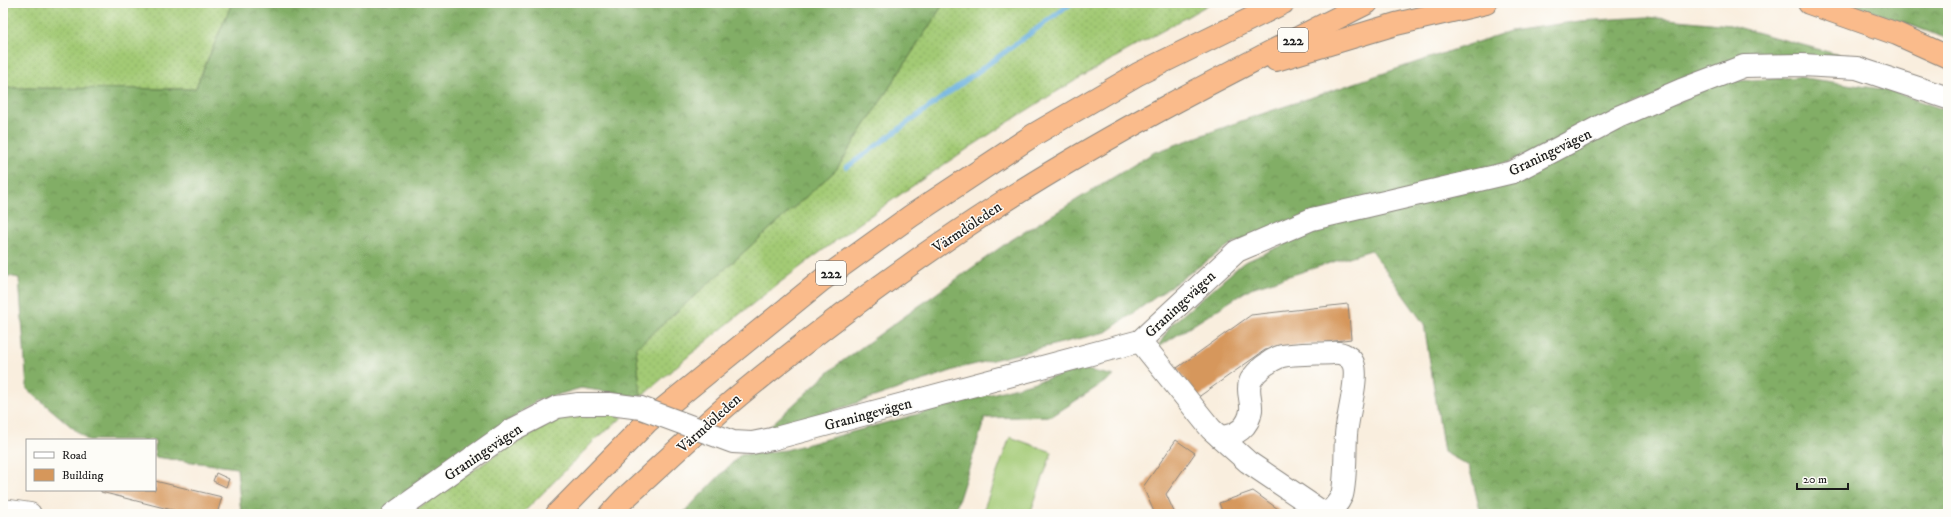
<svg xmlns="http://www.w3.org/2000/svg" width="1951" height="517" viewBox="0 0 1951 517" font-family="'IM FELL DW Pica',serif">
	<style>
		.grass { fill: url(#grass-dots); stroke: #607348 }
		.forest { fill: url(#forest-crowns); stroke: #4f6541 }
		.pitch { fill: #a3ca75; stroke: #607348 }
		.lines { fill: none; stroke-linecap: round; stroke-linejoin: round }
		.stream { stroke: #66afde; stroke-width: 5 }
		.building { fill: #d6975b }
		.minor-casing { stroke: #8a857d; stroke-width: 24 }
		.highway-casing { stroke: #8a857d; stroke-width: 24 }
		.minor { stroke: #fff; stroke-width: 22 }
		.highway { stroke: #fabb8b; stroke-width: 22 }
		.minor-bridge-casing { stroke: #8a857d; stroke-width: 24; stroke-linecap: butt }
		.minor-bridge { stroke: #fff; stroke-width: 22 }
		.labels { text-anchor: middle; stroke-width: 3; stroke-linejoin: round; paint-order: stroke }
		.shield { fill: #fdfcf7; stroke: #605f5e; stroke-width: 1 }
		.shield-label { font-size: 14px; font-weight: bold; fill: #1c1c1c }
		.street-label { font-size: 15px; fill: #1c1c1c; stroke: #fdfcf7 }
	</style>
	<defs>
		<pattern id="grass-dots" width="8" height="8" patternUnits="userSpaceOnUse"><rect width="8" height="8" fill="#a3ca75"/><path d="M2 2h.1M6 6h.1" fill="none" stroke="#8cad65" stroke-width="1.8" stroke-linecap="round"/></pattern>
		<pattern id="forest-crowns" width="20" height="18" patternUnits="userSpaceOnUse"><rect width="20" height="18" fill="#82ae66"/><path d="M2 6a3 3 0 1 1 6 0M12 15a3 3 0 1 1 6 0" fill="none" stroke="#6a8d53"/></pattern>
	</defs>
	<rect width="100%" height="100%" fill="#fdfcf7"/>
	<filter id="ink" filterUnits="userSpaceOnUse"><feTurbulence type="fractalNoise" baseFrequency=".025" numOctaves="2"/><feDisplacementMap in="SourceGraphic" scale="8" xChannelSelector="R" yChannelSelector="G"/><feConvolveMatrix kernelMatrix="1 2 1 2 8 2 1 2 1" color-interpolation-filters="sRGB"/></filter>
	<filter id="wash" filterUnits="userSpaceOnUse"><feTurbulence type="fractalNoise" baseFrequency=".012" numOctaves="4" result="noise"/><feDisplacementMap in="SourceGraphic" scale="16" xChannelSelector="R" yChannelSelector="G"/><feGaussianBlur stdDeviation="0.9" result="paint"/><feColorMatrix in="noise" values="0 0 0 0 0 0 0 0 0 0 0 0 0 0 0 0 0 1.4 0 .05"/><feComposite in="paint" operator="in"/></filter>
	<g filter="url(#wash)">
		<rect width="100%" height="100%" fill="#f9eede"/>
		<g class="grass">
			<path d="M 3,3 L 232,3 L 195,89 L 3,88 Z"/>
			<path d="M 944,3 L 1211,3 C 1158,34 1103,63 1051,95 C 906,186 769,284 641,397 L 636,348 L 836,170 Z"/>
			<path d="M 598,412 L 623,417 L 596,439 L 522,514 L 409,514 L 508,447 L 566,415 Z"/>
		</g>
		<g class="forest">
			<path d="M 232,3 L 944,3 L 836,170 L 636,348 L 641,397 L 581,388 L 536,401 L 380,514 L 241,514 L 237,468 L 155,457 L 155,440 L 87,440 L 27,389 L 19,278 L 3,275 L 3,88 L 195,89 Z"/>
			<path d="M 1850,3 L 1948,3 L 1948,39 Z"/>
			<path d="M 1647,17 L 1730,25 L 1839,55 L 1803,60 L 1739,59 L 1509,162 L 1231,244 L 1106,332 L 960,368 L 794,424 L 770,426 L 837,365 L 1008,242 L 1153,153 L 1244,120 L 1510,31 L 1580,21 Z"/>
			<path d="M 1798,77 L 1888,90 L 1948,111 L 1948,514 L 1481,514 L 1469,466 L 1444,452 L 1424,324 L 1371,250 L 1251,288 L 1157,348 L 1171,325 L 1243,263 L 1334,222 L 1510,181 L 1721,82 Z"/>
			<path d="M 1083,369 L 1114,376 L 1052,416 L 985,418 L 954,514 L 682,514 L 740,455 L 786,450 Z"/>
		</g>
		<path class="pitch" d="M 1010,437 L 1052,452 L 1030,514 L 982,514 Z"/>
		<g class="lines">
			<path class="stream" d="M 847,167 L 1072,3"/>
		</g>
		<g id="blocks">
			<g class="building">
				<path d="M 1348,304 L 1351,339 L 1265,350 L 1197,398 L 1177,368 L 1251,315 Z"/>
				<path d="M 1176,440 L 1195,453 L 1166,494 L 1175,514 L 1155,514 L 1143,487 Z"/>
				<path d="M 216,473 L 229,479 L 226,487 L 213,481 Z"/>
				<path d="M 155,481 L 222,497 L 217,514 L 188,514 L 101,492 L 101,490 L 155,490 Z"/>
				<path d="M 1253,491 L 1285,514 L 1223,514 L 1219,503 Z"/>
			</g>
		</g>
	</g>
	<g filter="url(#ink)">
		<use href="#blocks" fill-opacity="0" stroke="#8a857d" stroke-width="1"/>
		<g class="lines">
			<g class="minor-casing">
				<g id="minor">
					<path d="M 1140,341 L 1211,429 L 1248,462 L 1325,514"/>
					<path d="M 1220,437 C 1236,436 1249,427 1251,410 C 1252,400 1246,390 1251,380 C 1257,370 1269,361 1279,357 C 1290,353 1320,354 1333,353 C 1342,352 1352,357 1354,366 C 1358,381 1347,417 1346,435 C 1345,451 1346,481 1342,495 C 1339,502 1333,509 1327,514"/>
					<path d="M 772,439 L 1140,341 L 1237,251 L 1312,219 L 1513,172 L 1618,117 L 1681,90 L 1744,66 L 1802,65 L 1857,68 L 1948,98"/>
					<path d="M 3,510 L 30,514"/>
					<path d="M 393,514 L 510,431 L 557,407 L 579,404"/>
				</g>
			</g>
			<g class="highway-casing">
				<g id="highway">
					<path d="M 1809,3 L 1897,34 L 1948,57"/>
					<path d="M 1276,60 L 1396,24 L 1486,3"/>
					<path d="M 557,514 L 647,422 L 822,280 L 911,216 L 1035,134 L 1138,74 L 1283,3"/>
					<path d="M 610,514 L 624,499 C 665,462 705,423 748,388 C 821,329 898,271 977,219 C 1101,137 1234,70 1367,3"/>
				</g>
			</g>
			<use href="#minor" class="minor"/>
			<use href="#highway" class="highway"/>
			<g class="minor-bridge-casing">
				<path id="minor-bridge" d="M 579,404 L 610,404 L 641,408 L 733,442 L 752,443 L 772,439"/>
			</g>
			<use href="#minor-bridge" class="minor-bridge"/>
		</g>
	</g>
	<g class="labels">
		<g class="shield">
			<rect x="1278" y="28" width="30" height="24" rx="3"/>
			<rect x="816" y="261" width="30" height="24" rx="3"/>
		</g>
		<g class="shield-label">
			<text x="1293" y="45">222</text>
			<text x="831" y="278">222</text>
		</g>
		<g class="street-label">
			<text transform="translate(1550 152) rotate(-26)" y="5">Graningevägen</text>
			<text transform="translate(967 227) rotate(-34)" y="5">Värmdöleden</text>
			<text transform="translate(1180 304) rotate(-43)" y="5">Graningevägen</text>
			<text transform="translate(868 414) rotate(-15)" y="5">Graningevägen</text>
			<text transform="translate(709 423) rotate(-42)" y="5">Värmdöleden</text>
			<text transform="translate(483 452) rotate(-34)" y="5">Graningevägen</text>
		</g>
	</g>
	<rect width="1951" height="517" fill="none" stroke="#fdfcf7" stroke-width="16"/>
	<rect x="26" y="439" width="130" height="52" fill="#fdfcf7" stroke="#a3a29f"/>
	<rect x="34" y="452" width="20" height="6" fill="#ffffff" stroke="#a3a29f"/>
	<text x="62" y="459" font-size="12" fill="#1c1c1c">Road</text>
	<rect x="34" y="469" width="20" height="12" fill="#d6975b" stroke="#a3a29f"/>
	<text x="62" y="479" font-size="12" fill="#1c1c1c">Building</text>
	<path d="M1797 483v6h51v-6" fill="none" stroke="#1c1c1c" stroke-width="2"/>
	<text x="1803" y="483" font-size="12" fill="#1c1c1c" stroke="#fdfcf7" stroke-width="3" paint-order="stroke">20 m</text>
</svg>
